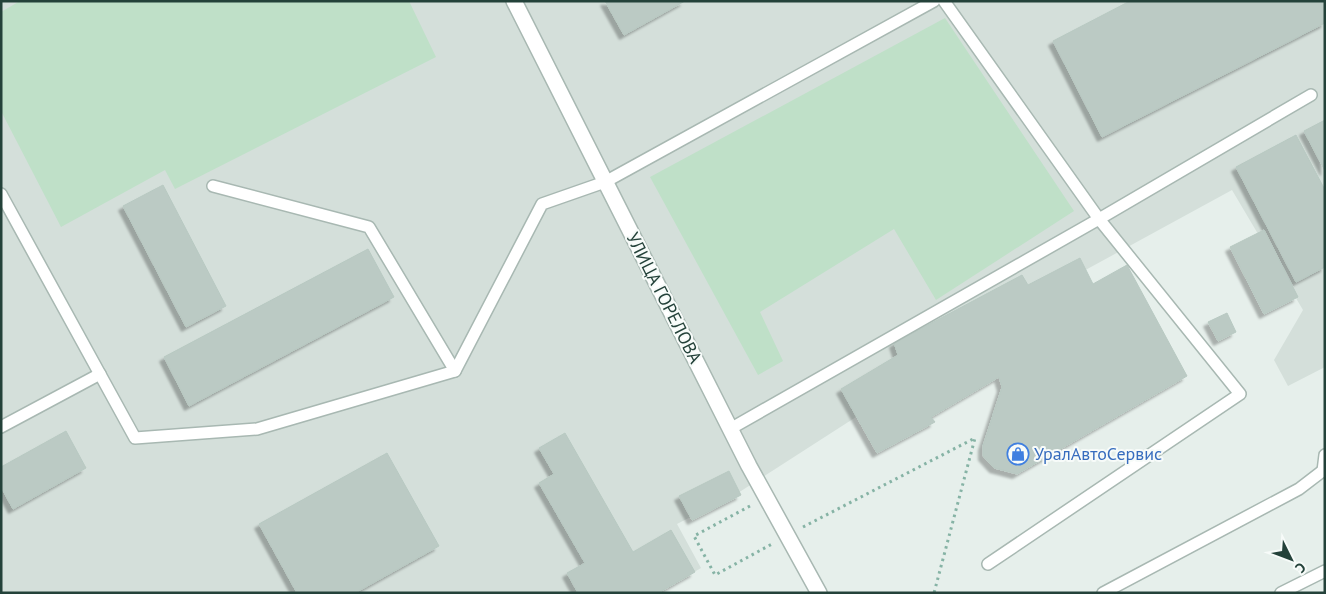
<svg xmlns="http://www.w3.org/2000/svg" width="1326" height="594" viewBox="0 0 1326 594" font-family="'PT Sans',sans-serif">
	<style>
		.built { fill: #d4dfda }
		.green { fill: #bfe0c8 }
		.building { fill: #bbcac4; stroke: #b8c9c2; filter: url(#shadow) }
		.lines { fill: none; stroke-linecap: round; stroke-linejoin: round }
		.service-casing { stroke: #a8b8b2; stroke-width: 14 }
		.minor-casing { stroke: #a8b8b2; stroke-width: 18 }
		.path { stroke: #86b3a5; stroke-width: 3; stroke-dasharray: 2.5 4; stroke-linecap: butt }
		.service { stroke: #fff; stroke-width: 11 }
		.minor { stroke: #fff; stroke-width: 15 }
		.labels { text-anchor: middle; stroke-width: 4; stroke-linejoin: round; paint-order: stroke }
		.street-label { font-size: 18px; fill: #24423a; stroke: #f7fbf9 }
		.shop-label { font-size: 18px; fill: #366cbe; stroke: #f7fbf9; text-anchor: start }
	</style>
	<defs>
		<filter id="shadow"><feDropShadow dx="-4.5" dy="4.5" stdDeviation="1" flood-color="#0004"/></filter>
	</defs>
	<rect width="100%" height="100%" fill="#e6efeb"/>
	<path class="built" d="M 1,1 L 1325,1 L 1325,367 L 1288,386 L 1274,360 L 1303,310 L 1232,190 L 1080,273 L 741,491 L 677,524 L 701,568 L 658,593 L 1,593 Z"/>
	<g class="green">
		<path d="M 20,1 L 409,1 L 436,57 L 175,189 L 165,170 L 61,227 L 1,111 L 1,12 Z"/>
		<path d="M 945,18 L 1074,211 L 936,300 L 894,229 L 760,312 L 783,361 L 758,375 L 650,177 Z"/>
	</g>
	<g class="building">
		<path d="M 605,1 L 685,1 L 624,35 Z"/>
		<path d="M 1130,1 L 1325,1 L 1325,23 L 1102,137 L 1053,41 Z"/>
		<path d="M 1325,120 L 1325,171 L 1304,131 Z"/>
		<path d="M 1296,135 L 1325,190 L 1325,267 L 1296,282 L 1236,167 Z"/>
		<path d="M 163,185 L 226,306 L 186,327 L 123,206 Z"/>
		<path d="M 1264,230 L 1298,297 L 1264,314 L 1230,247 Z"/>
		<path d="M 368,249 L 394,297 L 189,406 L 164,357 Z"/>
		<path d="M 1080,258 L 1093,284 L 1127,265 L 1187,376 L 1017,474 L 994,468 L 983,456 L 983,446 L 1002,387 L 999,377 L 931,417 L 935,422 L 877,453 L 841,389 L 898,355 L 894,343 L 1022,275 L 1028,285 Z"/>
		<path d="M 1227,313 L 1236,332 L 1218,341 L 1208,322 Z"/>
		<path d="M 66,431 L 86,468 L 13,509 L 1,487 L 1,467 Z"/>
		<path d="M 565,433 L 633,552 L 671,530 L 695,572 L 658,593 L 578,593 L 567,573 L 585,563 L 539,483 L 554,474 L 539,448 Z"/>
		<path d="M 387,453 L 439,546 L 355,593 L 297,593 L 259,524 Z"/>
		<path d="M 729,471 L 741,495 L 692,520 L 679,496 Z"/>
	</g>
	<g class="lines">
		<g class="service-casing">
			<g id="service">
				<path d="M 944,1 L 1099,219 L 1311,95"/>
				<path d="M 213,186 L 369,227 L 455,371"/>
				<path d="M 1,194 L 135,438 L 257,429 L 455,371 L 542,204 L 605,182 L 934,1"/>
				<path d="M 1,427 L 100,374"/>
				<path d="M 730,429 L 1099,219 L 1240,394 L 988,564"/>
				<path d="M 1323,471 L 1325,455"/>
				<path d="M 1103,593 L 1299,489 L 1325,469"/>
				<path d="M 1281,593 L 1325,571"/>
			</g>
		</g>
		<g class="minor-casing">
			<path id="minor" d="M 514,1 L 749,466 L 819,593"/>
		</g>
		<g class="path">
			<path d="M 750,506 L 694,536 L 715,575 L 772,544"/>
			<path d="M 803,527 L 975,438 L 934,593"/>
		</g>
		<use href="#service" class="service"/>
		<use href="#minor" class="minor"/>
	</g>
	<defs>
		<g id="shop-ring" transform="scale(1.125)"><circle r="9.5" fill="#f7fbf9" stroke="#3f7fe0" stroke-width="1.5"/><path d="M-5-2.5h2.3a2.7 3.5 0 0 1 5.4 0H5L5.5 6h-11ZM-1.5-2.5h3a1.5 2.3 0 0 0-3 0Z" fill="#3f7fe0"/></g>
	</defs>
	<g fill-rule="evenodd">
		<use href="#shop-ring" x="1018" y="454"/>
	</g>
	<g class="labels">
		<g class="street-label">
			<text transform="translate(664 298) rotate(63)" y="6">УЛИЦА ГОРЕЛОВА</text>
		</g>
		<g class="shop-label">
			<text x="1034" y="460">УралАвтоСервис</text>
		</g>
	</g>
	<rect width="1326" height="594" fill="none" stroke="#24423a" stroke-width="5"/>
	<g transform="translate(1291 559) rotate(132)" stroke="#f7fbf9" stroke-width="4" paint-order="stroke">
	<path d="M0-4L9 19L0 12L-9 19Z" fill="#24423a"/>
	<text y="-8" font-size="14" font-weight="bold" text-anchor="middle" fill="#24423a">С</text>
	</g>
</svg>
